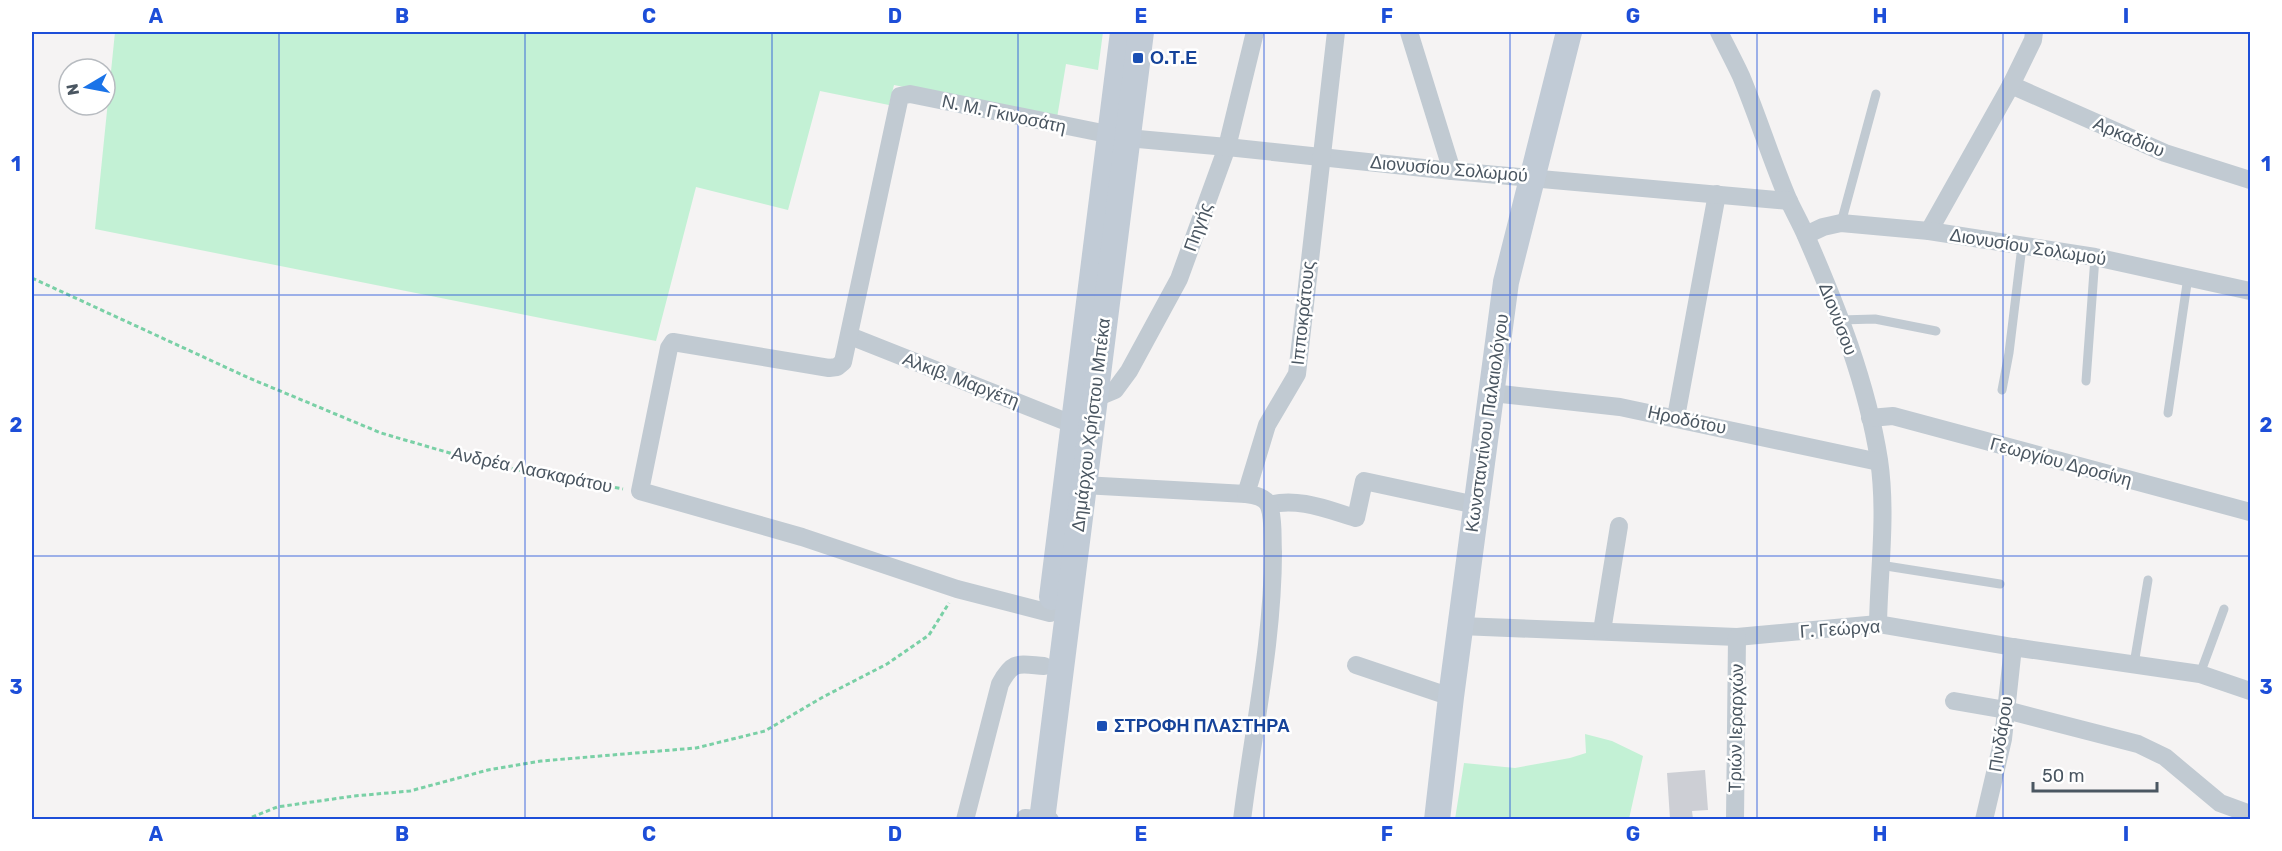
<svg xmlns="http://www.w3.org/2000/svg" width="2282" height="851" viewBox="0 0 2282 851" font-family="Rubik,sans-serif">
	<style>
		.green { fill: #c3f1d5 }
		.building { fill: #cdcfd5 }
		.lines { fill: none; stroke-linecap: round; stroke-linejoin: round }
		.path { stroke: #7ad0a6; stroke-width: 3; stroke-dasharray: 4.5 3; stroke-linecap: butt }
		.lane { stroke: #c1cad2; stroke-width: 9 }
		.street { stroke: #c1cad2; stroke-width: 18 }
		.secondary { stroke: #c1cbd6; stroke-width: 26 }
		.grid { fill: none; stroke: #1d4ed8; stroke-width: 1.5; stroke-opacity: 0.55 }
		.transit-dot { fill: #1a4fb4; stroke: #fff; stroke-width: 2 }
		.labels { text-anchor: middle; stroke-width: 5; stroke-linejoin: round; paint-order: stroke }
		.transit-label { font-size: 18px; font-weight: bold; fill: #164399; stroke: #fff; text-anchor: start }
		.street-label { font-size: 18px; fill: #4a5661; stroke: #fff }
		.neatline { fill: none; stroke: #1d4ed8; stroke-width: 2 }
		.grid-label { font-size: 20px; text-anchor: middle; font-weight: bold; fill: #1d4ed8 }
	</style>
	<rect width="100%" height="100%" fill="#f5f3f3"/>
	<g class="green">
		<path d="M 115,32 L 1103,32 L 1098,70 L 1066,64 L 1057,118 L 894,85 L 889,105 L 820,91 L 788,210 L 696,187 L 656,341 L 95,229 Z"/>
		<path d="M 1585,734 L 1612,741 L 1643,756 L 1629,819 L 1455,819 L 1464,763 L 1515,768 L 1570,758 L 1586,753 Z"/>
	</g>
	<path class="building" d="M 1705,770 L 1708,810 L 1692,811 L 1693,819 L 1670,819 L 1667,773 Z"/>
	<g class="lines">
		<g class="path">
			<path d="M 32,278 L 249,378 L 381,433 L 491,465 L 623,489"/>
			<path d="M 245,820 L 277,807 L 354,796 L 410,791 L 488,770 L 541,761 L 696,748 L 765,731 L 823,697 L 887,664 L 929,635 L 949,603"/>
		</g>
		<g class="lane">
			<path d="M 1841,223 L 1876,94"/>
			<path d="M 1840,320 L 1875,319 L 1936,331"/>
			<path d="M 2086,381 L 2095,257"/>
			<path d="M 2002,390 L 2009,353 L 2022,246"/>
			<path d="M 2168,413 L 2188,277"/>
			<path d="M 1880,565 L 2000,584"/>
			<path d="M 2134,664 L 2148,580"/>
			<path d="M 2200,674 L 2224,609"/>
		</g>
		<g class="street">
			<path d="M 1409,32 L 1452,171"/>
			<path d="M 1719,32 C 1726,46 1734,61 1741,76 C 1758,117 1771,159 1788,199 C 1794,212 1801,224 1806,236 C 1837,307 1867,383 1879,460 C 1887,514 1879,570 1878,624"/>
			<path d="M 2011,85 L 2165,153 L 2250,180"/>
			<path d="M 1929,231 L 2011,85 L 2033,40 L 2034,32"/>
			<path d="M 1806,235 L 1823,227 L 1841,223 L 1929,231 L 2095,257 L 2250,291"/>
			<path d="M 850,336 L 1072,424"/>
			<path d="M 1492,393 L 1620,407 L 1879,462"/>
			<path d="M 1095,394 L 1103,395 L 1115,390 L 1129,371 L 1179,279 L 1227,147 L 1255,32"/>
			<path d="M 1676,417 L 1717,194"/>
			<path d="M 1870,418 L 1893,416 L 2250,512"/>
			<path d="M 1083,485 L 1246,494"/>
			<path d="M 1269,505 C 1298,497 1328,510 1356,518 L 1364,481 L 1476,505"/>
			<path d="M 1050,613 L 957,589 L 802,537 L 640,491 L 669,348 L 673,342 L 829,368 L 837,367 L 843,362 L 900,96 L 910,94 L 1127,138 L 1227,147 L 1452,171 L 1789,201"/>
			<path d="M 1460,626 L 1737,637 L 1878,624 L 2013,647 L 2200,674 L 2250,691"/>
			<path d="M 1602,631 L 1619,526"/>
			<path d="M 1356,665 L 1451,697"/>
			<path d="M 1954,701 L 2006,710 L 2138,744 L 2165,757 L 2220,803 L 2250,814"/>
			<path d="M 1025,818 L 1050,820"/>
			<path d="M 965,820 L 1000,684 C 1013,660 1018,664 1044,666"/>
			<path d="M 1242,820 C 1253,731 1273,641 1273,552 C 1272,538 1274,519 1269,506 C 1266,497 1255,495 1246,494 L 1267,425 L 1297,374 L 1336,32"/>
			<path d="M 1735,820 L 1737,637"/>
			<path d="M 1984,820 L 2003,739 L 2013,647"/>
		</g>
		<g class="secondary">
			<path d="M 1052,597 L 1123,32"/>
			<path d="M 1042,820 L 1141,32"/>
			<path d="M 1437,820 L 1451,697 L 1506,282 L 1569,32"/>
		</g>
	</g>
	<path class="grid" d="M 279,32 L 279,820M 525,32 L 525,820M 772,32 L 772,820M 1018,32 L 1018,820M 1264,32 L 1264,820M 1510,32 L 1510,820M 1757,32 L 1757,820M 2003,32 L 2003,820M 32,295 L 2250,295M 32,556 L 2250,556"/>
	<g class="transit-dot">
		<rect x="1132" y="52" width="12" height="12" rx="3"/>
		<rect x="1096" y="720" width="12" height="12" rx="3"/>
	</g>
	<g class="labels">
		<g class="transit-label">
			<text x="1150" y="64">Ο.Τ.Ε</text>
			<text x="1114" y="732">ΣΤΡΟΦΗ ΠΛΑΣΤΗΡΑ</text>
		</g>
		<g class="street-label">
			<text transform="translate(1004 114) rotate(12)" y="6">Ν. Μ. Γκινοσάτη</text>
			<text transform="translate(2129 137) rotate(23)" y="6">Αρκαδίου</text>
			<text transform="translate(1449 169) rotate(5)" y="6">Διονυσίου Σολωμού</text>
			<text transform="translate(1198 227) rotate(-70)" y="6">Πηγής</text>
			<text transform="translate(2028 247) rotate(9)" y="6">Διονυσίου Σολωμού</text>
			<text transform="translate(1303 313) rotate(-84)" y="6">Ιπποκράτους</text>
			<text transform="translate(1838 319) rotate(69)" y="6">Διονύσου</text>
			<text transform="translate(961 380) rotate(21)" y="6">Αλκιβ. Μαργέτη</text>
			<text transform="translate(1687 420) rotate(12)" y="6">Ηροδότου</text>
			<text transform="translate(1487 423) rotate(-82)" y="6">Κωνσταντίνου Παλαιολόγου</text>
			<text transform="translate(1091 425) rotate(-83)" y="6">Δημάρχου Χρήστου Μπέκα</text>
			<text transform="translate(2061 462) rotate(15)" y="6">Γεωργίου Δροσίνη</text>
			<text transform="translate(532 470) rotate(12)" y="6">Ανδρέα Λασκαράτου</text>
			<text transform="translate(1840 629) rotate(-4)" y="6">Γ. Γεώργα</text>
			<text transform="translate(1736 728) rotate(-89)" y="6">Τριών Ιεραρχών</text>
			<text transform="translate(2001 734) rotate(-81)" y="6">Πινδάρου</text>
		</g>
	</g>
	<rect width="2282" height="851" fill="none" stroke="#ffffff" stroke-width="66"/>
	<g transform="translate(87 87) rotate(260)"><circle r="28" fill="#ffffff" stroke="#b7bbc0" stroke-width="1.5"/>
	<path d="M0-4.5L10 22L0 15L-10 22Z" fill="#1a73e8"/>
	<text y="-9" font-size="16" font-weight="bold" text-anchor="middle" fill="#4a5661">N</text>
	</g>
	<path d="M2033 782v9h124v-9" fill="none" stroke="#4a5661" stroke-width="3"/>
	<text x="2042" y="782" font-size="18" fill="#4a5661" stroke="#ffffff" stroke-width="4.5" paint-order="stroke">50 m</text>
	<rect x="33" y="33" width="2216" height="785" class="neatline"/>
	<g class="grid-label">
		<text x="156" y="23">A</text>
		<text x="402" y="23">B</text>
		<text x="649" y="23">C</text>
		<text x="895" y="23">D</text>
		<text x="1141" y="23">E</text>
		<text x="1387" y="23">F</text>
		<text x="1633" y="23">G</text>
		<text x="1880" y="23">H</text>
		<text x="2126" y="23">I</text>
		<text x="16" y="171">1</text>
		<text x="2266" y="171">1</text>
		<text x="16" y="432">2</text>
		<text x="2266" y="432">2</text>
		<text x="16" y="694">3</text>
		<text x="2266" y="694">3</text>
		<text x="156" y="841">A</text>
		<text x="402" y="841">B</text>
		<text x="649" y="841">C</text>
		<text x="895" y="841">D</text>
		<text x="1141" y="841">E</text>
		<text x="1387" y="841">F</text>
		<text x="1633" y="841">G</text>
		<text x="1880" y="841">H</text>
		<text x="2126" y="841">I</text>
	</g>
</svg>
